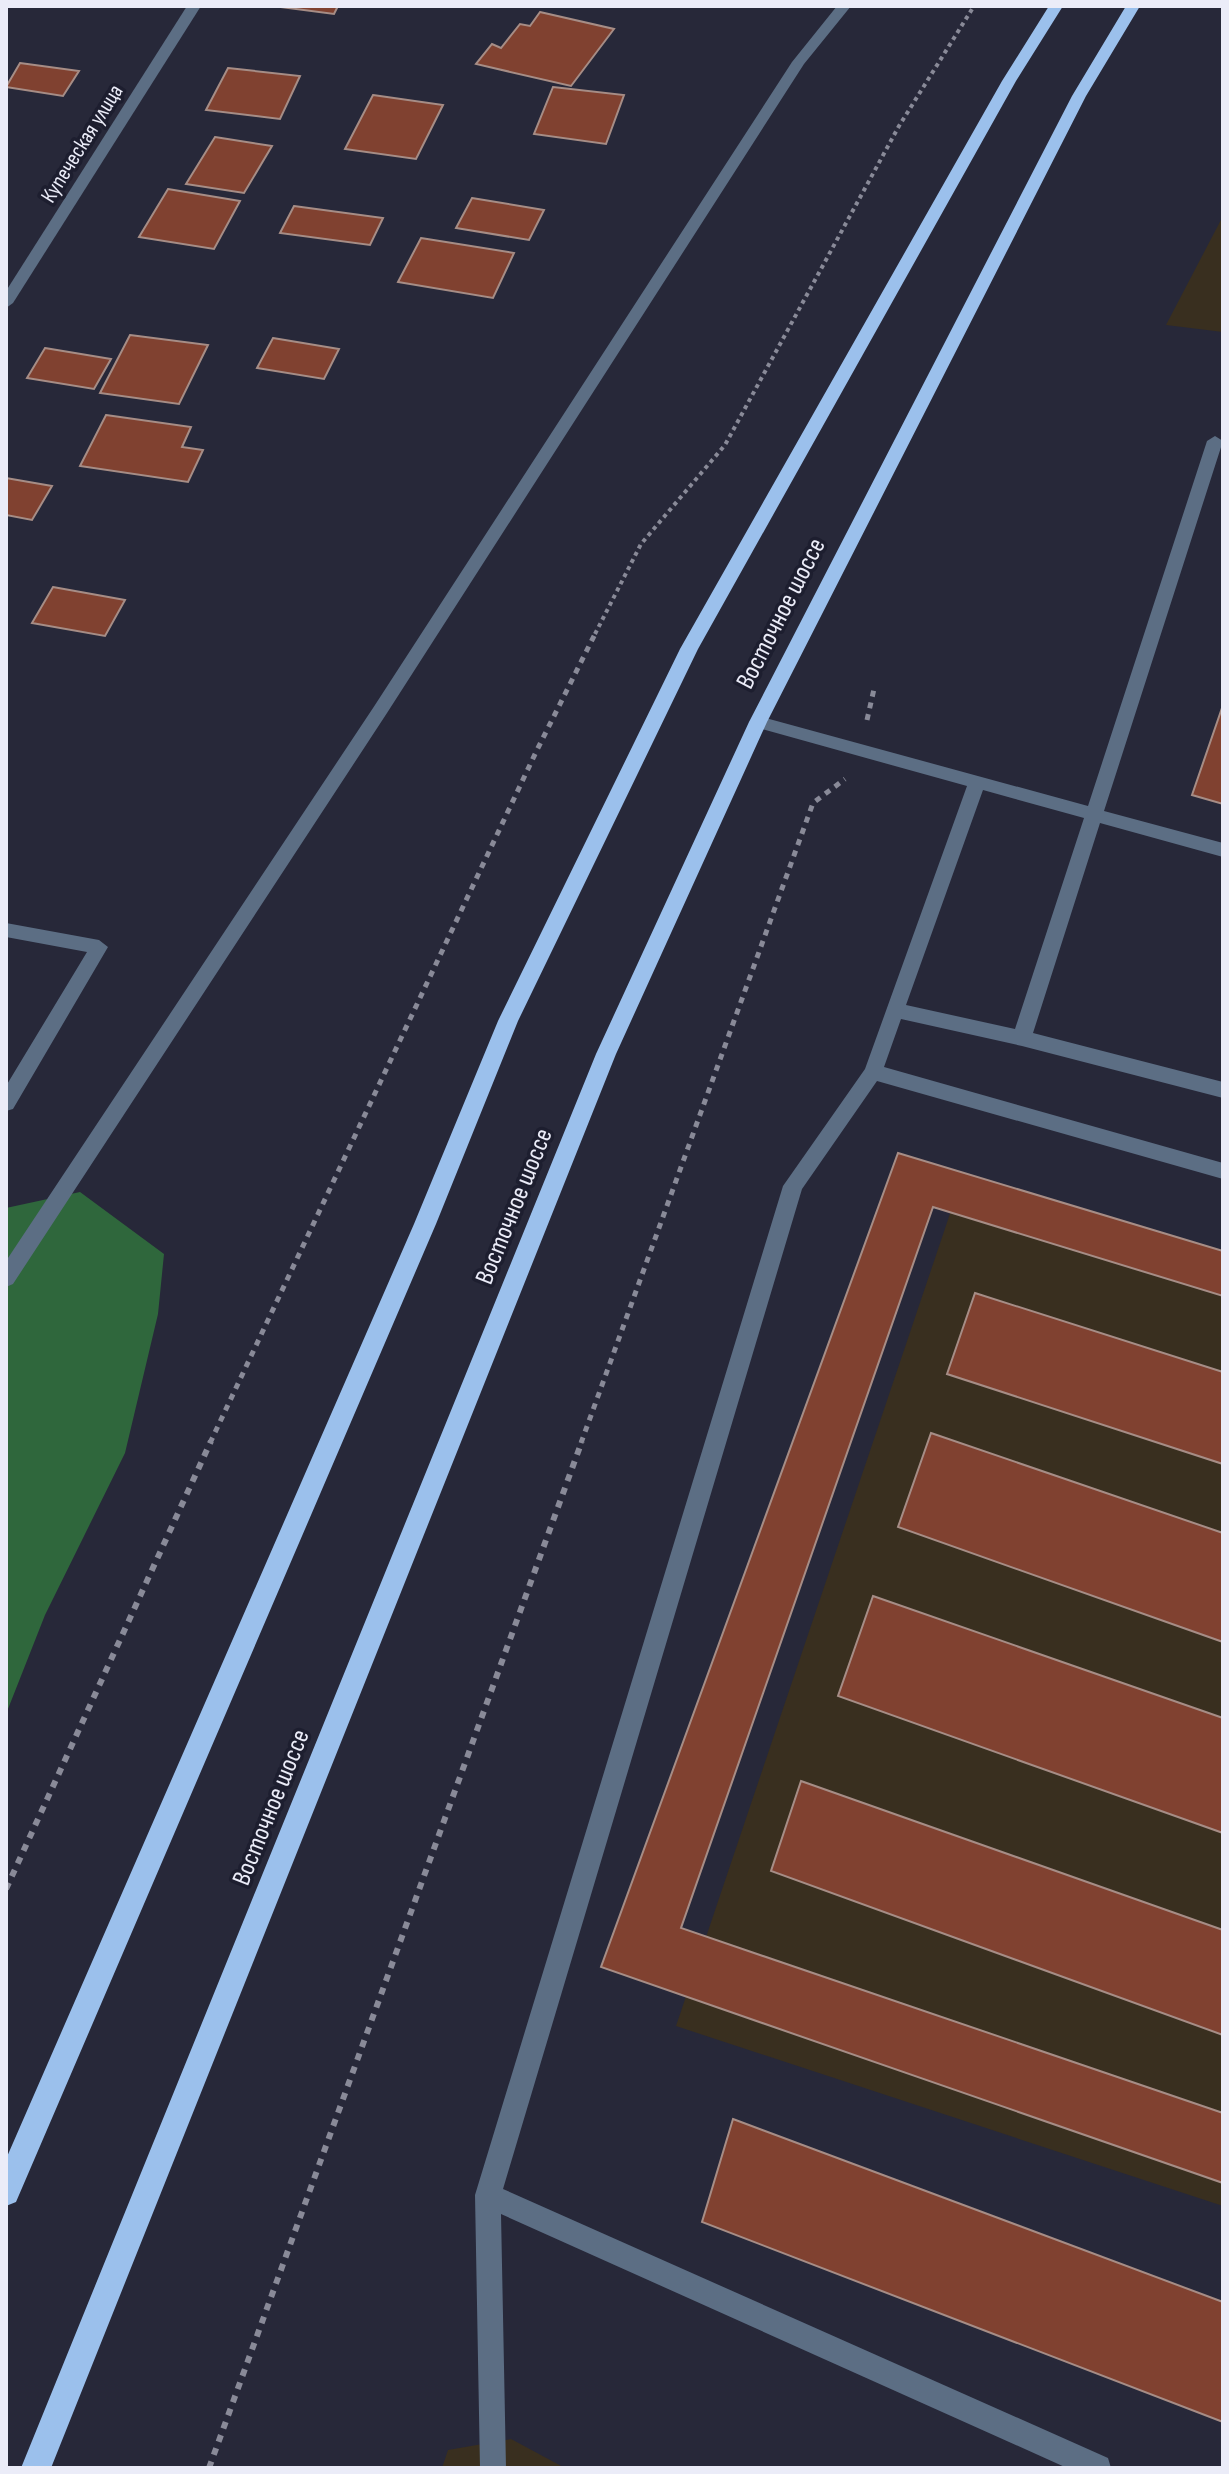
<svg xmlns="http://www.w3.org/2000/svg" width="1229" height="2474" viewBox="0 0 1229 2474" font-family="'Sofia Sans Condensed',sans-serif">
	<style>
		.industrial { fill: #392f1f }
		.forest { fill: #2f673c }
		.building { fill: #804130; stroke: #a68d86; stroke-width: 2 }
		.lines { fill: none; stroke-linecap: round; stroke-linejoin: round }
		.path-far2 { stroke: #898a98; stroke-width: 4; stroke-dasharray: 4 4; stroke-linecap: butt }
		.path-far1 { stroke: #898a98; stroke-width: 5; stroke-dasharray: 6 6; stroke-linecap: butt }
		.path { stroke: #898a98; stroke-width: 6; stroke-dasharray: 7 7; stroke-linecap: butt }
		.service { fill: #5c6e84; fill-rule: evenodd }
		.minor { fill: #5c6e84; fill-rule: evenodd }
		.trunk { fill: #9bc0ec; fill-rule: evenodd }
		.labels { text-anchor: middle; stroke-width: 7; stroke-linejoin: round; paint-order: stroke }
		.far-street-label { font-size: 22px; fill: #ebecf8; stroke: #1d1e2f }
		.street-label { font-size: 26px; fill: #ebecf8; stroke: #1d1e2f }
	</style>
	<rect width="100%" height="100%" fill="#272839"/>
	<g class="industrial">
		<path d="M 1223,216 L 1223,332 L 1166,325 Z"/>
		<path d="M 957,1193 L 1223,1271 L 1223,2206 L 676,2026 Z"/>
		<path d="M 511,2439 L 565,2468 L 442,2468 L 448,2450 Z"/>
	</g>
	<path class="forest" d="M 80,1192 L 164,1254 L 158,1314 L 125,1453 L 45,1615 L 6,1714 L 6,1208 Z"/>
	<g class="building">
		<path d="M 273,6 L 338,6 L 334,14 Z"/>
		<path d="M 540,12 L 614,29 L 571,86 L 476,64 L 492,44 L 501,48 L 520,24 L 530,26 Z"/>
		<path d="M 20,63 L 79,71 L 63,96 L 6,87 Z"/>
		<path d="M 228,68 L 300,76 L 280,119 L 206,110 Z"/>
		<path d="M 553,87 L 624,95 L 606,144 L 534,134 Z"/>
		<path d="M 373,95 L 443,105 L 416,159 L 345,149 Z"/>
		<path d="M 215,137 L 272,146 L 244,193 L 186,184 Z"/>
		<path d="M 168,189 L 240,201 L 214,249 L 139,237 Z"/>
		<path d="M 472,198 L 544,210 L 529,240 L 456,228 Z"/>
		<path d="M 294,206 L 383,218 L 370,245 L 280,233 Z"/>
		<path d="M 421,238 L 514,253 L 493,298 L 398,282 Z"/>
		<path d="M 130,335 L 208,345 L 179,404 L 100,393 Z"/>
		<path d="M 273,338 L 339,349 L 324,379 L 257,368 Z"/>
		<path d="M 45,348 L 111,359 L 94,389 L 27,378 Z"/>
		<path d="M 106,415 L 191,427 L 182,447 L 203,450 L 188,482 L 80,466 Z"/>
		<path d="M 6,478 L 52,486 L 32,520 L 6,515 Z"/>
		<path d="M 53,587 L 125,600 L 105,636 L 32,623 Z"/>
		<path d="M 1223,705 L 1223,804 L 1192,795 Z"/>
		<path d="M 898,1153 L 1223,1251 L 1223,1296 L 933,1207 L 681,1928 L 1223,2113 L 1223,2183 L 601,1967 Z"/>
		<path d="M 975,1293 L 1223,1372 L 1223,1464 L 947,1374 Z"/>
		<path d="M 931,1433 L 1223,1533 L 1223,1642 L 898,1527 Z"/>
		<path d="M 873,1596 L 1223,1718 L 1223,1833 L 838,1696 Z"/>
		<path d="M 801,1781 L 1223,1930 L 1223,2035 L 771,1871 Z"/>
		<path d="M 733,2119 L 1223,2302 L 1223,2422 L 702,2222 Z"/>
	</g>
	<g class="lines">
		<path class="path-far2" d="M 595,634 L 641,544 L 725,445 L 899,126 L 974,6"/>
		<g class="path-far1">
			<path d="M 867,720 L 874,689"/>
			<path d="M 210,1443 L 536,752 L 596,632"/>
			<path d="M 581,1443 L 813,803 L 845,779"/>
		</g>
		<g class="path">
			<path d="M 6,1889 L 211,1441"/>
			<path d="M 209,2468 L 582,1441"/>
		</g>
		<path class="service" d="M 1215,436 L 1223,441 L 1104,811 L 1223,843 L 1223,857 L 1100,823 L 1033,1033 L 1223,1082 L 1223,1098 L 1022,1046 L 901,1019 L 884,1067 L 1223,1163 L 1223,1179 L 877,1081 L 802,1189 L 503,2189 L 1108,2458 L 1111,2468 L 1067,2468 L 501,2214 L 506,2468 L 480,2468 L 475,2195 L 783,1186 L 865,1069 L 967,786 L 758,728 L 749,722 L 758,716 L 1088,806 L 1207,441 ZM 983,790 L 1084,818 L 1015,1029 L 906,1005 Z"/>
		<g class="minor">
			<path d="M 187,6 L 201,6 L 13,303 L 6,308 L 6,291 Z"/>
			<path d="M 837,6 L 851,6 L 804,64 L 387,713 L 13,1284 L 6,1287 L 6,1261 L 375,705 L 792,62 Z"/>
			<path d="M 6,923 L 99,940 L 108,947 L 13,1109 L 6,1111 L 6,1086 L 87,952 L 6,937 Z"/>
		</g>
		<g class="trunk">
			<path d="M 1049,6 L 1063,6 L 1016,81 L 698,649 L 518,1021 L 436,1224 L 16,2202 L 6,2206 L 6,2159 L 414,1224 L 498,1021 L 680,649 L 1002,81 Z"/>
			<path d="M 1126,6 L 1140,6 L 1086,96 L 767,722 L 616,1054 L 51,2468 L 21,2468 L 596,1054 L 749,722 L 1072,96 Z"/>
		</g>
	</g>
	<g class="labels">
		<g class="far-street-label">
			<text transform="translate(81 143) rotate(-58)" y="8">Купеческая улица</text>
		</g>
		<g class="street-label">
			<text transform="translate(780 613) rotate(-63)" y="9">Восточное шоссе</text>
			<text transform="translate(513 1206) rotate(-68)" y="9">Восточное шоссе</text>
			<text transform="translate(270 1807) rotate(-68)" y="9">Восточное шоссе</text>
		</g>
	</g>
	<rect width="1229" height="2474" fill="none" stroke="#ebecf8" stroke-width="16"/>
</svg>
